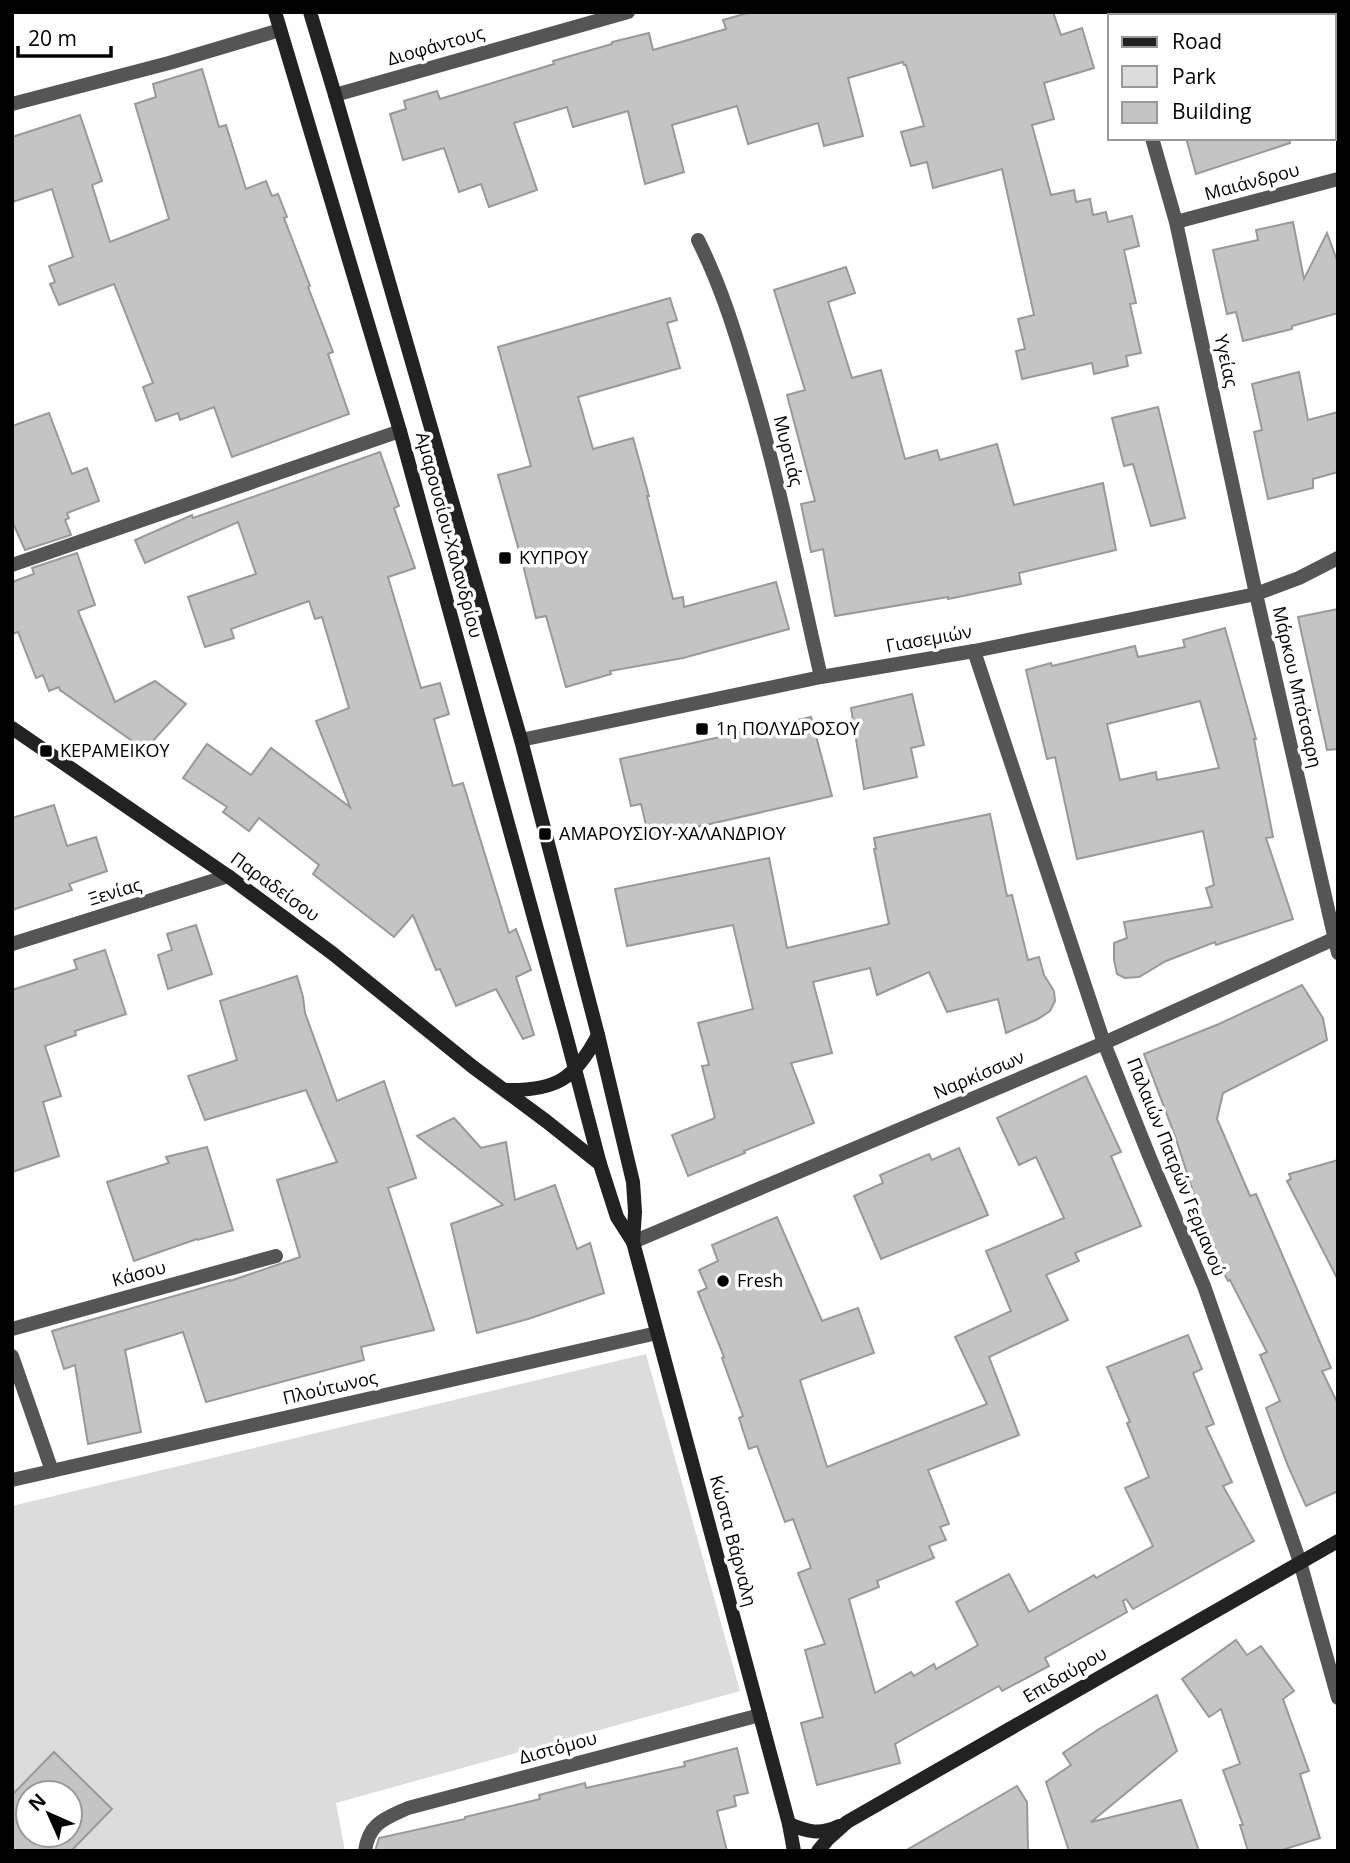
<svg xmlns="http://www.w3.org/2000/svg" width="1350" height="1863" viewBox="0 0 1350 1863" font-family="'Open Sans',sans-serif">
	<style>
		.green { fill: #dcdcdc; fill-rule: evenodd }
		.building { fill: #c4c4c4; stroke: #999; stroke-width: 2; fill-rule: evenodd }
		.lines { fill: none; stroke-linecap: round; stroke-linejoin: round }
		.street { stroke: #555; stroke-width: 14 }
		.secondary { stroke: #222; stroke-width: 14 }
		.poi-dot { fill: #000; stroke: #fff; stroke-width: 2.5 }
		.labels { text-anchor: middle; stroke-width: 7; stroke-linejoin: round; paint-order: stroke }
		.street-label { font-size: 18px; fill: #000; stroke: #fff }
		.poi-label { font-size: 18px; fill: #000; stroke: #fff; text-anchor: start }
	</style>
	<rect width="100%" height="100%" fill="#fff"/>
	<path class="green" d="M 646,1354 L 740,1691 L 336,1803 L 345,1851 L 12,1851 L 12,1506 ZM 28,1793 L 70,1793 L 70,1835 L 28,1835 Z"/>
	<g class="building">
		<path d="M 751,12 L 1053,12 L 1061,35 L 1082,28 L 1094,68 L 1044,83 L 1054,119 L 1032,125 L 1051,195 L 1074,190 L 1076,202 L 1090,199 L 1093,215 L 1106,212 L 1108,222 L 1132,216 L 1139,246 L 1124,250 L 1136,303 L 1130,304 L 1141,353 L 1126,356 L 1128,366 L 1094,374 L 1092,363 L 1022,379 L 1016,351 L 1025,349 L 1018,319 L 1034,315 L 1002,169 L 933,188 L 927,162 L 911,166 L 901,132 L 924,126 L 906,65 L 904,65 L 903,62 L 848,78 L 863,136 L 824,146 L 818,123 L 748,144 L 737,106 L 672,125 L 684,172 L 645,184 L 628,111 L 573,127 L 567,107 L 514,123 L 537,190 L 489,207 L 481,184 L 459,192 L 444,148 L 403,160 L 390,114 L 406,109 L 404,101 L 437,91 L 440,99 L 554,64 L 553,61 L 612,44 L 612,42 L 649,33 L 653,50 L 726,29 L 723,20 Z"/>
		<path d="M 202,69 L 219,127 L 226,125 L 246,189 L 266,181 L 272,196 L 278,194 L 287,217 L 284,218 L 310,286 L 308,287 L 333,352 L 328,354 L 349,414 L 232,457 L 214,407 L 180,420 L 178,413 L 156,421 L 143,387 L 153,383 L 114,284 L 59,305 L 50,284 L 55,282 L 49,266 L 73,257 L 52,189 L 12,202 L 12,137 L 80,115 L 102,181 L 92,185 L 110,242 L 169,219 L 135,104 L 156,97 L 153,84 Z"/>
		<path d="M 1186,138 L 1289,138 L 1290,143 L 1196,174 Z"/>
		<path d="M 1293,222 L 1304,279 L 1327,233 L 1338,263 L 1338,313 L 1292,326 L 1292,329 L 1243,341 L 1236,312 L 1227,314 L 1213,250 L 1258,240 L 1256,230 Z"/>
		<path d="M 846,267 L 855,293 L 828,302 L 852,378 L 881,370 L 905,459 L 937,450 L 940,460 L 997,444 L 1014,505 L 1103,483 L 1116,550 L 1019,573 L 1021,584 L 948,599 L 948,597 L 835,616 L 823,549 L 811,552 L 801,504 L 815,501 L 787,395 L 805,390 L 774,290 Z"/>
		<path d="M 670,298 L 677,320 L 667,323 L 680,368 L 578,397 L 593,449 L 633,438 L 649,496 L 647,496 L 673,599 L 683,597 L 684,607 L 776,582 L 789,629 L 683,658 L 610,671 L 611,674 L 566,687 L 546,616 L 536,618 L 524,569 L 498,475 L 531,466 L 498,347 Z"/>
		<path d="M 1299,372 L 1308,420 L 1338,412 L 1338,472 L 1313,479 L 1313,488 L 1268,499 L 1254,432 L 1262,430 L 1252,384 Z"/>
		<path d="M 1158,407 L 1185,518 L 1151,526 L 1133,464 L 1124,466 L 1112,418 Z"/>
		<path d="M 49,413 L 72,474 L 87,468 L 99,501 L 67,513 L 69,518 L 65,520 L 71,535 L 25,550 L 12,521 L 12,426 Z"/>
		<path d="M 380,452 L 399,506 L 394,508 L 415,568 L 388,577 L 421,688 L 440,683 L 449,714 L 434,719 L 453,786 L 463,783 L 509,933 L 516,929 L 531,970 L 516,977 L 534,1035 L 523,1039 L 496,989 L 456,1006 L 440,969 L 436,970 L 413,915 L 394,937 L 313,874 L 319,865 L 259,818 L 249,831 L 223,812 L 227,807 L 183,778 L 207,744 L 251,775 L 271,748 L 350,807 L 316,721 L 349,708 L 322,617 L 315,619 L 309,601 L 231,629 L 234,638 L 205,647 L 188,597 L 256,574 L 238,522 L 145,563 L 135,540 L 192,515 L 193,518 Z"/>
		<path d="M 77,553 L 95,605 L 78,611 L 115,702 L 155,681 L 186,704 L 145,750 L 60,690 L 59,687 L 49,691 L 43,675 L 36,678 L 18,632 L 12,634 L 12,582 L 34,574 L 32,568 Z"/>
		<path d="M 1338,609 L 1338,749 L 1327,750 L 1298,617 Z"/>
		<path d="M 1225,628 L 1256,739 L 1254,739 L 1273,837 L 1266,838 L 1293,919 L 1216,945 L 1215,942 L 1166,961 L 1139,977 L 1125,978 L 1117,974 L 1114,960 L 1114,943 L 1127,938 L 1124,922 L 1212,907 L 1206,888 L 1214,885 L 1203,831 L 1077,859 L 1055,757 L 1047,759 L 1026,670 L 1051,663 L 1052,666 L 1135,646 L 1138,657 L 1185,647 L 1183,640 ZM 1200,701 L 1219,768 L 1157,780 L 1156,772 L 1120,780 L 1107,724 Z"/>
		<path d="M 912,694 L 924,745 L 911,748 L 917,777 L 864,789 L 851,708 Z"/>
		<path d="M 811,717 L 832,796 L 649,838 L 641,804 L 631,806 L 620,759 Z"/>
		<path d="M 54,805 L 67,846 L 96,837 L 107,871 L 69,884 L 72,890 L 12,910 L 12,818 Z"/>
		<path d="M 990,814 L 1007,896 L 1012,895 L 1028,960 L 1039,957 L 1044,975 L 1054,991 L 1055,1001 L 1050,1011 L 1038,1019 L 1006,1033 L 998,999 L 947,1012 L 929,972 L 877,995 L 870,968 L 813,982 L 832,1053 L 791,1063 L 814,1123 L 744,1151 L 745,1153 L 688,1176 L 672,1135 L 715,1118 L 702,1066 L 709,1065 L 698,1023 L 753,1009 L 733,925 L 627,946 L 615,889 L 769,858 L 787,948 L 889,924 L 874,849 L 876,849 L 874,838 Z"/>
		<path d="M 196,925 L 212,974 L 168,989 L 158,955 L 172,950 L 167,934 Z"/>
		<path d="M 105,950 L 126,1014 L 75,1031 L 76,1035 L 45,1046 L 61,1096 L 43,1102 L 59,1156 L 12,1172 L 12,990 L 77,969 L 74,960 Z"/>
		<path d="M 297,976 L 303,997 L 305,1013 L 337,1101 L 384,1081 L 416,1178 L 388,1188 L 434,1330 L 361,1347 L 364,1360 L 206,1402 L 183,1332 L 125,1350 L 141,1432 L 88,1444 L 75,1365 L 64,1369 L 52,1331 L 230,1280 L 230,1281 L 300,1257 L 277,1180 L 337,1162 L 306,1090 L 205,1120 L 188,1076 L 237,1060 L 220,1001 Z"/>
		<path d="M 1302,985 L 1323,1018 L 1327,1040 L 1223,1093 L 1217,1119 L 1250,1196 L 1256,1194 L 1331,1368 L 1322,1371 L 1338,1404 L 1338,1491 L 1306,1506 L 1288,1466 L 1266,1408 L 1280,1401 L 1260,1355 L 1267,1352 L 1230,1280 L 1228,1281 L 1216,1259 L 1219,1257 L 1198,1207 L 1175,1136 L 1144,1054 L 1219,1024 Z"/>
		<path d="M 1086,1076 L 1121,1152 L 1111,1156 L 1141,1226 L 1075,1253 L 1079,1261 L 1046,1275 L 1068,1320 L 989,1357 L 1019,1435 L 928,1470 L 949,1524 L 940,1527 L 946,1540 L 929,1546 L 934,1558 L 877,1581 L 879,1587 L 849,1599 L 875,1693 L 911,1672 L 914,1676 L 934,1664 L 936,1669 L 978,1645 L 956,1602 L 1009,1574 L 1029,1612 L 1094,1575 L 1096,1578 L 1153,1546 L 1125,1488 L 1149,1477 L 1127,1423 L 1130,1422 L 1107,1367 L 1188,1335 L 1202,1369 L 1193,1373 L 1214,1424 L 1206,1427 L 1232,1482 L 1223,1486 L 1254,1541 L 1133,1609 L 1126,1599 L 1123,1601 L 1127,1612 L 1045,1658 L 1049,1666 L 1002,1691 L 999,1686 L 895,1744 L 900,1763 L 817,1785 L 801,1723 L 823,1717 L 805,1650 L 825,1644 L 798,1573 L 811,1568 L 793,1519 L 785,1522 L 757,1446 L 749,1449 L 739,1418 L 743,1416 L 722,1358 L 724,1357 L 698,1292 L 707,1288 L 699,1270 L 718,1261 L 712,1245 L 777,1217 L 822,1321 L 858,1308 L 874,1353 L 800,1380 L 827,1467 L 987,1404 L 955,1337 L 1011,1311 L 986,1251 L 1064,1218 L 1036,1157 L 1019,1165 L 997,1118 Z"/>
		<path d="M 454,1118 L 481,1148 L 506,1142 L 515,1200 L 555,1185 L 577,1249 L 590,1243 L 604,1293 L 528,1319 L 477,1333 L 451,1224 L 503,1205 L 417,1136 Z"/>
		<path d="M 207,1147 L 233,1230 L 198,1240 L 197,1239 L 134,1261 L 107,1182 L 169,1163 L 166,1157 Z"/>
		<path d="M 959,1148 L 988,1215 L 881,1259 L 854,1196 L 883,1183 L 880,1175 L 929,1154 L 932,1160 Z"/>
		<path d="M 1338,1160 L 1338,1280 L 1287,1181 L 1291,1179 L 1289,1174 Z"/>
		<path d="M 1236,1640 L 1247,1655 L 1261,1646 L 1294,1691 L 1283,1699 L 1309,1771 L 1300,1774 L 1320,1838 L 1279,1851 L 1248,1851 L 1240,1825 L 1243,1825 L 1223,1770 L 1240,1764 L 1221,1709 L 1209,1717 L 1182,1679 Z"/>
		<path d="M 1157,1695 L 1177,1751 L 1091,1822 L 1181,1800 L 1199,1851 L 1069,1851 L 1046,1782 L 1071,1765 L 1063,1753 L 1099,1729 Z"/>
		<path d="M 737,1748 L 748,1793 L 734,1796 L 736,1806 L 717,1811 L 727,1851 L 375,1851 L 379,1838 L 465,1819 L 465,1817 L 540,1799 L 539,1795 L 585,1783 L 586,1788 L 685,1766 L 684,1762 Z"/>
		<path d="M 54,1752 L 112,1809 L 71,1851 L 12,1851 L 12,1795 ZM 28,1793 L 70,1793 L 70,1835 L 28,1835 Z"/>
		<path d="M 1017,1786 L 1027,1802 L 1028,1851 L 905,1851 Z"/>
	</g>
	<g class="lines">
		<g class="street">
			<path d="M 1116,12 L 1117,16"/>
			<path d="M 335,95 L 628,12"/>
			<path d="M 12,104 L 169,63 L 280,30"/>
			<path d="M 1152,138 L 1176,222 L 1256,594 L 1338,953"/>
			<path d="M 1176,222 L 1338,179"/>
			<path d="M 698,240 C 720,284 734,328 748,376 C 778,475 798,577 821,677"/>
			<path d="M 12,565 L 400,431"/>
			<path d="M 974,651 L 1104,1043 L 1150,1158 L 1204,1286 L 1300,1562 L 1338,1698"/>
			<path d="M 521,740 L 821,677 L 974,651 L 1256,594 L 1299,578 L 1338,558"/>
			<path d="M 12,944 L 228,876"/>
			<path d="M 633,1242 L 1104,1043 L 1338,937"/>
			<path d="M 12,1329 L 276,1256"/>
			<path d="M 12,1356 L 52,1471"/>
			<path d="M 12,1480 L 657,1333"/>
			<path d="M 365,1851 C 369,1823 384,1819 408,1808 L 760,1715"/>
		</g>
		<g class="secondary">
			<path d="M 275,12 L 400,431 L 565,1031 L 600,1164 L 617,1217 L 633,1242"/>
			<path d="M 310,12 L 335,95 L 521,740 L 598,1035 L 633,1182 L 635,1212 L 633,1242 L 789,1824 L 794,1851"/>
			<path d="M 12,728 L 228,876 L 332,953 L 473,1067 L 546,1121 L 600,1164"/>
			<path d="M 506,1090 C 556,1091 575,1079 598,1035"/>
			<path d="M 789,1824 C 808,1832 820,1835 839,1826"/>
			<path d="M 818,1851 L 828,1839 L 847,1822 L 1338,1541"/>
		</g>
	</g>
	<g class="poi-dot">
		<rect x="498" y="551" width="14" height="14" rx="3.5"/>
		<rect x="695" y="722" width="14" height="14" rx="3.5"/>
		<rect x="39" y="744" width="14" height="14" rx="3.5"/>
		<rect x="538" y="827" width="14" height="14" rx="3.5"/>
		<circle cx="723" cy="1281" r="7"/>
	</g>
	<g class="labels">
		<g class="street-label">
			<text transform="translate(436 46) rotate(-16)" y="6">Διοφάντους</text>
			<text transform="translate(1252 182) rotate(-15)" y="6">Μαιάνδρου</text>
			<text transform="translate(1226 361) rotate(78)" y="6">Υγείας</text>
			<text transform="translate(788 451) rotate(76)" y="6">Μυρτιάς</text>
			<text transform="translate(449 535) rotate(75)" y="6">Αμαρουσίου-Χαλανδρίου</text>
			<text transform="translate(929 639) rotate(-10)" y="6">Γιασεμιών</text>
			<text transform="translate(1297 687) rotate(77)" y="6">Μάρκου Μπότσαρη</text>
			<text transform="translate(275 887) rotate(36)" y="6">Παραδείσου</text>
			<text transform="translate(115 892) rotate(-17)" y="6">Ξενίας</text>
			<text transform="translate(979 1075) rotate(-23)" y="6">Ναρκίσσων</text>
			<text transform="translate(1176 1167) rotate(68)" y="6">Παλαιών Πατρών Γερμανού</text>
			<text transform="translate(139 1274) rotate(-15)" y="6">Κάσου</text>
			<text transform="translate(330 1388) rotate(-13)" y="6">Πλούτωνος</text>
			<text transform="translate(733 1541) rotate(75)" y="6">Κώστα Βάρναλη</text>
			<text transform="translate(1065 1675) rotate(-30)" y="6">Επιδαύρου</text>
			<text transform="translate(558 1748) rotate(-15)" y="6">Διστόμου</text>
		</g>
		<g class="poi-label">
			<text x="519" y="564">ΚΥΠΡΟΥ</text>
			<text x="716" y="735">1η ΠΟΛΥΔΡΟΣΟΥ</text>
			<text x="60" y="757">ΚΕΡΑΜΕΙΚΟΥ</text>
			<text x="559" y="840">ΑΜΑΡΟΥΣΙΟΥ-ΧΑΛΑΝΔΡΙΟΥ</text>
			<text x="737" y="1287">Fresh</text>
		</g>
	</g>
	<rect width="1350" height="1863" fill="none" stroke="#000000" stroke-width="28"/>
	<rect x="1108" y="14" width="228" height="126" fill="#ffffff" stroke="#999999" stroke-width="2"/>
	<rect x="1122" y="37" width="35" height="10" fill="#222222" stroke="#999999" stroke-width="2"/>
	<text x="1172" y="49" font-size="21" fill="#000000">Road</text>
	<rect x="1122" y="66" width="35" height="21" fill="#dcdcdc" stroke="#999999" stroke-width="2"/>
	<text x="1172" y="84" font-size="21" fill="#000000">Park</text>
	<rect x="1122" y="102" width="35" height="21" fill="#c4c4c4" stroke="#999999" stroke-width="2"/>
	<text x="1172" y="119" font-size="21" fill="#000000">Building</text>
	<g transform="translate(49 1814) rotate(315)"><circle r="33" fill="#ffffff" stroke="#999999" stroke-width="2"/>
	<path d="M0-5L12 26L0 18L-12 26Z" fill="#000000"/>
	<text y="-10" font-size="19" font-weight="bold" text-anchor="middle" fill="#000000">N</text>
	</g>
	<path d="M18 46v10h93v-10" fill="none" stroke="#000000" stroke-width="3.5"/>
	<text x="28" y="46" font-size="21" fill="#000000" stroke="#ffffff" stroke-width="5" paint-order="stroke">20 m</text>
</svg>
